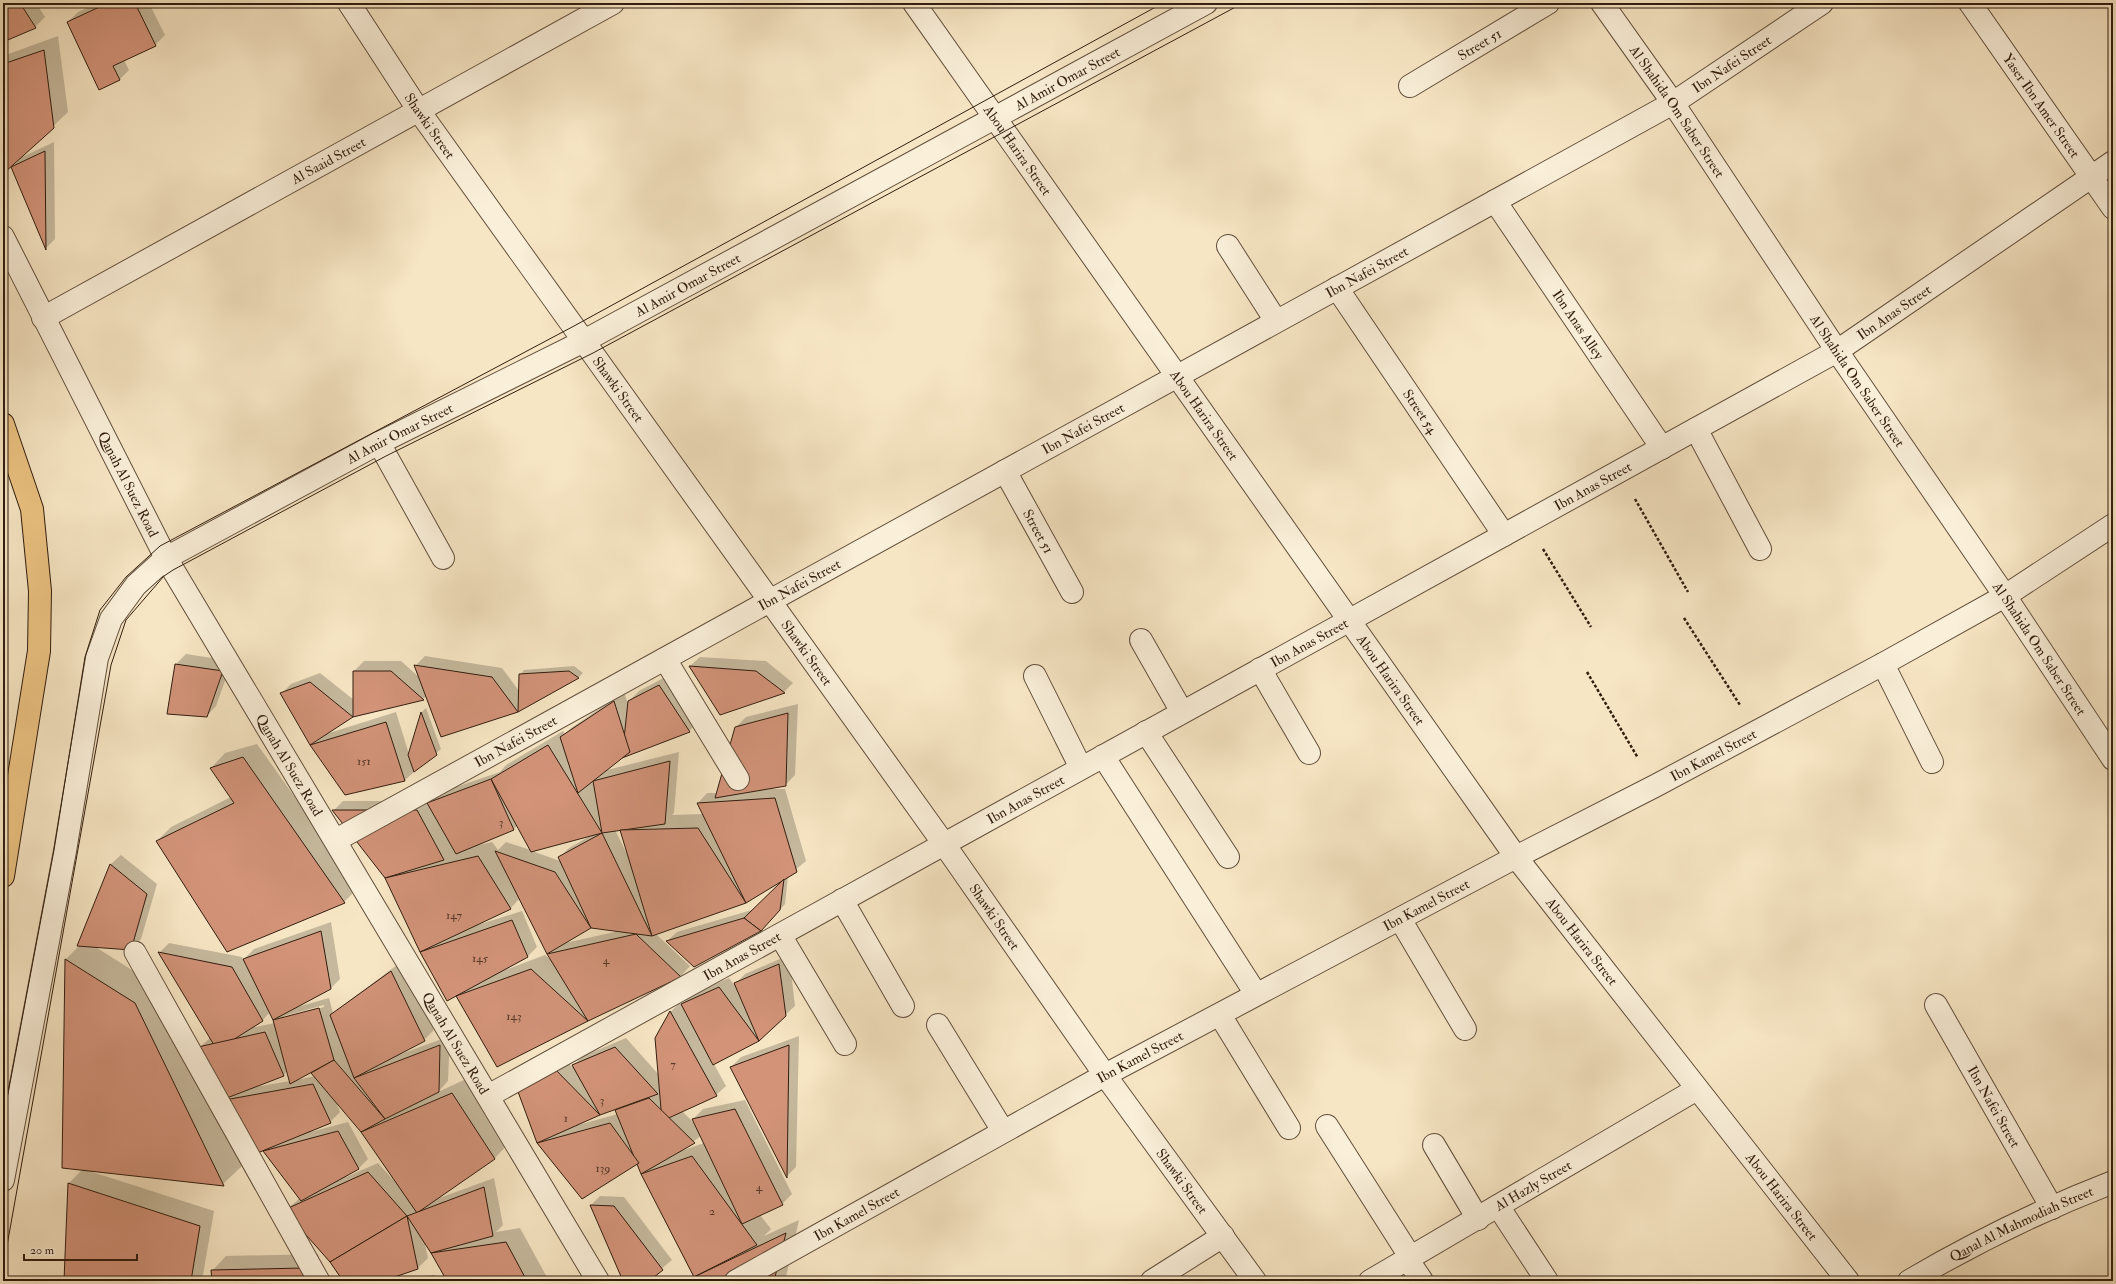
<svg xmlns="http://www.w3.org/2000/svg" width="2116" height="1284" viewBox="0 0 2116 1284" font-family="'IM FELL Double Pica',serif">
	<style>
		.shadow { fill: #0003; fill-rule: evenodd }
		.building { fill: #d29379; stroke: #311d0e }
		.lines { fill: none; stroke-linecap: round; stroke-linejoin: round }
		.service-casing { stroke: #624f3c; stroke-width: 23 }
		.minor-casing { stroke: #624f3c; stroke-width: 24 }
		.tertiary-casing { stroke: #624f3c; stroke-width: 24 }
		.motorway-casing { stroke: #311d0e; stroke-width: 24 }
		.path { stroke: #311d0e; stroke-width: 2.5; stroke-dasharray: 3 2; stroke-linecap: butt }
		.service { stroke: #faefd9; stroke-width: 21 }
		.minor { stroke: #faefd9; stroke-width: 22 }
		.tertiary { stroke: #faefd9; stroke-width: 22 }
		.motorway { stroke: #ecc382; stroke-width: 22 }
		.tram { stroke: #311d0e; stroke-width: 1 }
		.labels { text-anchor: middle; stroke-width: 3; stroke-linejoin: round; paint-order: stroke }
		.number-label { font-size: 12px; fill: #593a29 }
		.street-label { font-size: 14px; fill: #311d0e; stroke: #faefd9 }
	</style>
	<rect width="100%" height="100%" fill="#f7e6c4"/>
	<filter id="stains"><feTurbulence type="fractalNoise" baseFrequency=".005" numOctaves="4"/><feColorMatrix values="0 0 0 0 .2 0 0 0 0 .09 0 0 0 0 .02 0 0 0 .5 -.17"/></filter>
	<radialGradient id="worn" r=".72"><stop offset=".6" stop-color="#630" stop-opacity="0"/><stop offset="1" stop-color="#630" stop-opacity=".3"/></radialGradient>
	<g class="shadow">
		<path d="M 3,3 L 36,3 L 45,17 L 35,27 L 3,41 Z"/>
		<path d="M 98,3 L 149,3 L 165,35 L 155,45 L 124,60 L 129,70 L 119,80 L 68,22 L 78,12 Z"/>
		<path d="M 58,36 L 68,112 L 20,158 L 54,142 L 55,239 L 46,248 L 12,167 L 17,162 L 16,161 L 5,171 L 3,168 L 3,56 Z"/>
		<path d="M 186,654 L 232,661 L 216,706 L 207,716 L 176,664 Z"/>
		<path d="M 425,656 L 502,668 L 519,691 L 520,675 L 524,670 L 574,666 L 583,673 L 579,677 L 517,711 L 442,736 L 427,696 L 423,699 L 352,716 L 326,734 L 396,712 L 409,754 L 422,712 L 426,708 L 441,749 L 405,780 L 345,793 L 311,744 L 282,693 L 291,684 L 320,673 L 354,700 L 354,671 L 364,661 L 401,661 L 421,679 L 416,665 Z"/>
		<path d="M 700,657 L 766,661 L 793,683 L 784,692 L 690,666 Z"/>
		<path d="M 669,675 L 699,721 L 689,731 L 621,757 L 603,771 L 679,752 L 674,813 L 672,815 L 703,814 L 698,803 L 707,793 L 718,793 L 736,727 L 746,717 L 798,704 L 795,775 L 785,785 L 763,789 L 785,789 L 806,861 L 788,876 L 785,904 L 770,921 L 667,941 L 677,932 L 755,909 L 786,877 L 745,902 L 656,934 L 690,966 L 681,976 L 498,1065 L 456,995 L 421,952 L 386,878 L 334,810 L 343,801 L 427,801 L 428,803 L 438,793 L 500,772 L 506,765 L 563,731 L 565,734 L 571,728 L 624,692 L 629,707 L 629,701 L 639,691 ZM 517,826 L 531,850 L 506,842 L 498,850 L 492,842 L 474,846 L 513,830 ZM 621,829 L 629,855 L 628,856 L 615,830 ZM 590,836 L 569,848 L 559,858 L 560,861 L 532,851 ZM 520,898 L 554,962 L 545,955 L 505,970 L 527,957 L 537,947 L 522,911 L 468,928 L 511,908 ZM 591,927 L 619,931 L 565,943 L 565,942 Z"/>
		<path d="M 257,744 L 359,887 L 344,902 L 157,841 L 171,827 L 231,797 L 211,768 L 225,753 Z"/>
		<path d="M 121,855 L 157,884 L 141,939 L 131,949 L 94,946 L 154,984 L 242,1166 L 223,1184 L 89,1171 L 214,1211 L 202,1281 L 65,1281 L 69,1183 L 83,1169 L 63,1167 L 66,959 L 80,945 L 78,945 L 111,864 Z"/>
		<path d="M 331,922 L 340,979 L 330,989 L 297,1007 L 329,998 L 333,1013 L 401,962 L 434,1030 L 424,1040 L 398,1055 L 450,1036 L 448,1081 L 438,1092 L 466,1079 L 509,1143 L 495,1158 L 434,1200 L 494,1178 L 503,1225 L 496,1232 L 520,1228 L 549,1281 L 448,1281 L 424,1240 L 428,1258 L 418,1268 L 392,1278 L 435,1275 L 438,1281 L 344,1281 L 330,1261 L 286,1210 L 300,1198 L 263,1150 L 250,1155 L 199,1048 L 211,1037 L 160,952 L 169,943 L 242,957 L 243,960 L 254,949 ZM 324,1005 L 324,1007 L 284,1018 L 284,1016 ZM 270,1012 L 275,1023 L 250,1028 L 262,1021 ZM 287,1071 L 290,1081 L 255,1087 L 284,1075 ZM 311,1072 L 315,1076 L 297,1080 ZM 335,1099 L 362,1131 L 397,1184 L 378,1163 L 346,1177 L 345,1176 L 359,1168 L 368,1159 L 348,1122 L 310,1132 L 330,1122 L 340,1112 Z"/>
		<path d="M 789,955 L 795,1006 L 758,1040 L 714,1064 L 726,1086 L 716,1095 L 682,1111 L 695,1124 L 693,1119 L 703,1109 L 745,1100 L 792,1194 L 782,1204 L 760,1215 L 771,1229 L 764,1236 L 799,1220 L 785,1281 L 695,1281 L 695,1276 L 638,1162 L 537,1143 L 516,1081 L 559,1053 L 572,1067 L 583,1056 L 626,1038 L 659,1075 L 670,1012 L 680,1003 L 681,1005 L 692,994 L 729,978 L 734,985 L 745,974 ZM 616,1109 L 618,1114 L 578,1125 L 600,1114 ZM 701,1136 L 704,1143 L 684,1150 L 683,1149 Z"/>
		<path d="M 799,1036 L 796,1167 L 787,1176 L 731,1067 L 741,1057 Z"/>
		<path d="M 600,1196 L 624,1197 L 672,1260 L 647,1281 L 624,1281 L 591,1205 Z"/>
		<path d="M 318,1254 L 323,1281 L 213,1281 L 212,1271 L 226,1256 Z"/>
	</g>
	<g class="building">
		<path d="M 3,3 L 20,3 L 36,28 L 3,42 Z"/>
		<path d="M 108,3 L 135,3 L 156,46 L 113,66 L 120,80 L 99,90 L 67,22 Z"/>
		<path d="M 44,50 L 54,128 L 4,173 L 3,64 Z"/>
		<path d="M 45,151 L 46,250 L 11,167 Z"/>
		<path d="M 175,664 L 223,671 L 207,717 L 167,714 Z"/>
		<path d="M 414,665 L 492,677 L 518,712 L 441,737 Z"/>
		<path d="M 689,666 L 756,671 L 785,693 L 720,715 Z"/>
		<path d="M 353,671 L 391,671 L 424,700 L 353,717 Z"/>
		<path d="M 569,671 L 579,678 L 518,712 L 519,674 Z"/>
		<path d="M 310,682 L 353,717 L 310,745 L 280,693 Z"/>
		<path d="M 659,685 L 690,732 L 622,758 L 628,701 Z"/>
		<path d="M 614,701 L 630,752 L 578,793 L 560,737 Z"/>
		<path d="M 421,712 L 437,755 L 414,772 L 408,755 Z"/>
		<path d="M 788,713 L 786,786 L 715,798 L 735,727 Z"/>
		<path d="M 386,722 L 405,781 L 345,795 L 310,745 Z"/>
		<path d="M 548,745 L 602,833 L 531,852 L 491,779 Z"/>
		<path d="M 243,757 L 345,903 L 227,952 L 156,841 L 234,803 L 210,768 Z"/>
		<path d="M 670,761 L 665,824 L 602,833 L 593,781 Z"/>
		<path d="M 491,779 L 514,830 L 456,854 L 427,803 Z"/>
		<path d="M 775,798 L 797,872 L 746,903 L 697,803 Z"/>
		<path d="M 332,810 L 417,810 L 444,860 L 385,878 Z"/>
		<path d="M 698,828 L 746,903 L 652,936 L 620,830 Z"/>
		<path d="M 602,833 L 652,936 L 591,928 L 558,857 Z"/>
		<path d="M 495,851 L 555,872 L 591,928 L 547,954 Z"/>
		<path d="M 478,856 L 511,909 L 420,952 L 385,878 Z"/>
		<path d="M 110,864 L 147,894 L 131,950 L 77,946 Z"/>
		<path d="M 784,879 L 780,910 L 761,931 L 744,918 Z"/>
		<path d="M 744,918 L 761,931 L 694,967 L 666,941 Z"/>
		<path d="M 512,920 L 528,957 L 447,1001 L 420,952 Z"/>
		<path d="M 321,931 L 331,989 L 273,1020 L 243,959 Z"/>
		<path d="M 636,934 L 681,977 L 588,1021 L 547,954 Z"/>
		<path d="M 158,952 L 232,967 L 263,1021 L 217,1050 Z"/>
		<path d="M 65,959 L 135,1003 L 224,1186 L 62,1168 Z"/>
		<path d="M 779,964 L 786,1016 L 759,1041 L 734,983 Z"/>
		<path d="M 531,969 L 588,1021 L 497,1067 L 456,996 Z"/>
		<path d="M 391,971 L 425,1041 L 354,1078 L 330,1015 Z"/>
		<path d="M 719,987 L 759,1041 L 713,1065 L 681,1004 Z"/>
		<path d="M 319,1008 L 334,1060 L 290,1084 L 273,1020 Z"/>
		<path d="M 670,1011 L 717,1096 L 662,1121 L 655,1038 Z"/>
		<path d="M 265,1032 L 284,1076 L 219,1101 L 198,1047 Z"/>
		<path d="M 440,1045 L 439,1092 L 385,1119 L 354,1078 Z"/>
		<path d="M 789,1045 L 787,1178 L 730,1067 Z"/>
		<path d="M 615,1047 L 658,1094 L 600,1115 L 572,1065 Z"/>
		<path d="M 334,1060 L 385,1119 L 361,1132 L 311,1073 Z"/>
		<path d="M 548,1062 L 600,1115 L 537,1143 L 514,1081 Z"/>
		<path d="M 313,1084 L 331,1123 L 250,1156 L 219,1101 Z"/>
		<path d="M 452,1093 L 495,1159 L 417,1213 L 361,1132 Z"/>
		<path d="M 649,1098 L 695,1143 L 641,1174 L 615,1110 Z"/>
		<path d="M 735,1109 L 783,1205 L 742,1224 L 692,1119 Z"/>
		<path d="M 610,1123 L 639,1163 L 582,1199 L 537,1143 Z"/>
		<path d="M 338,1131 L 359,1169 L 301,1201 L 263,1151 Z"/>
		<path d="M 692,1156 L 757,1245 L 694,1277 L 641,1174 Z"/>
		<path d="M 368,1172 L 407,1216 L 330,1262 L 284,1210 Z"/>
		<path d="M 68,1183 L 200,1226 L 191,1281 L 64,1281 Z"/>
		<path d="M 484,1187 L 493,1236 L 431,1253 L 407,1216 Z"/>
		<path d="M 590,1205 L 614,1206 L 663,1270 L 649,1281 L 623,1281 Z"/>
		<path d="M 407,1216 L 418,1269 L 383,1281 L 343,1281 L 330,1262 Z"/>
		<path d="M 786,1233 L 774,1281 L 694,1281 L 694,1277 Z"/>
		<path d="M 506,1242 L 527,1281 L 447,1281 L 431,1253 Z"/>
		<path d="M 304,1268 L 306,1281 L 212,1281 L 211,1270 Z"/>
	</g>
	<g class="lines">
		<g class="service-casing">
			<path id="service" d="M 135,952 L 319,1281"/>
		</g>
		<g class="minor-casing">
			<g id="minor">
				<path id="s1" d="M 349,3 L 419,111 L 944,844 L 1105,1075 L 1255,1281"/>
				<path id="s2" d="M 914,3 L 1516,857 L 1848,1281"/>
				<path id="s3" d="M 1970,3 L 2113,208"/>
				<path id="s4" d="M 1410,86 L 1548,3"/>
				<path id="s5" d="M 1495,201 L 1662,448"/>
				<path d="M 1228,246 L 1276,321"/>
				<path id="s6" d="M 1337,288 L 1504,535"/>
				<path id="s7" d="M 43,318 L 613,3"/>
				<path d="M 1696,429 L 1760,549"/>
				<path d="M 379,443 L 443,558"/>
				<path id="s8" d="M 1005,471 L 1072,592"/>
				<path id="s9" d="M 166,558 L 379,443 L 584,341 L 1206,3"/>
				<path d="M 1141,640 L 1182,712"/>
				<path d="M 665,659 L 738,779"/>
				<path d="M 1883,664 L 1932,762"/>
				<path d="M 1260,669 L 1309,753"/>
				<path d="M 1035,676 L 1081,768"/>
				<path d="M 1146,732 L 1228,857"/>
				<path d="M 1103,756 L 1256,994"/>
				<path id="s10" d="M 336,840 L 1673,103 L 1822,3"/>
				<path d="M 842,900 L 903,1006"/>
				<path d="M 1400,919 L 1465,1029"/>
				<path d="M 780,935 L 845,1044"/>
				<path id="s11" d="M 1936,1005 L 2052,1208"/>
				<path d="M 1220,1015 L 1289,1128"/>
				<path d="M 938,1025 L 1003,1131"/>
				<path id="s12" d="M 488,1096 L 1837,351 L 2113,162"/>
				<path d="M 1327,1126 L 1411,1258"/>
				<path d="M 1434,1145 L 1478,1219"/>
				<path d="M 1498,1206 L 1547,1281"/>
				<path d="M 1408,1260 L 1422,1281"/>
				<path id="s13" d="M 736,1281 L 1105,1075 L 1516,857 L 1655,786 L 1883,664 L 2005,596 L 2113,525"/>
				<path d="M 1152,1281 L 1223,1236"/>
				<path id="s14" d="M 1370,1281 L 1697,1089"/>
			</g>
		</g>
		<g class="tertiary-casing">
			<g id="tertiary">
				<path id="s15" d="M 1602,3 L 1673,103 L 1837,351 L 2005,596 L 2113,759"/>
				<path id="s16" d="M 3,237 L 166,558 L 598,1281"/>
				<path d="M 3,1180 L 65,851 L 97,658 L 111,619 L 136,585 L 166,558"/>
				<path id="s17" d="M 1909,1281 C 1974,1243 2043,1209 2113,1182"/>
			</g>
		</g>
		<g class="motorway-casing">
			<path id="motorway" d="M 3,424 L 32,509 L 40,591 L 39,651 L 3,876"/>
		</g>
		<g class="path">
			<path d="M 1635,499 L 1688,592"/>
			<path d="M 1543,549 L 1591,627"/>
			<path d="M 1684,618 L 1740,705"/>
			<path d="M 1587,672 L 1638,758"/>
		</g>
		<use href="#service" class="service"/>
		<use href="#minor" class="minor"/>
		<use href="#tertiary" class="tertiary"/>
		<use href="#motorway" class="motorway"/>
		<g class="tram">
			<path d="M 3,1120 L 54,850 L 85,657 L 100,610 L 126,577 L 160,546 L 574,326 L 1163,3"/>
			<path d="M 3,1268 L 111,665 L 126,620 L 164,576 L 173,570 L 386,456 L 593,353 L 1243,3"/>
		</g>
	</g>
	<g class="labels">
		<g class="number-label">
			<text x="364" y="765">151</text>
			<text x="501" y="826">3</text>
			<text x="454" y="919">147</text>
			<text x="480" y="962">145</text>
			<text x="606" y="964">4</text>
			<text x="514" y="1020">143</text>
			<text x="673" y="1068">7</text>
			<text x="602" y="1104">3</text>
			<text x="566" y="1122">1</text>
			<text x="603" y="1172">139</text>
			<text x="759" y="1191">4</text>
			<text x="712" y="1215">2</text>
		</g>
		<g class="street-label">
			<text dy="5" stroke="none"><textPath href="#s4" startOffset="81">Street 51</textPath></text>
			<text dy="5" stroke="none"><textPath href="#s10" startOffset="1597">Ibn Nafei Street</textPath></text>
			<text dy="5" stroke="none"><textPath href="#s9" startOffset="1021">Al Amir Omar Street</textPath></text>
			<text dy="5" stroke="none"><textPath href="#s3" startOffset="125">Yaser Ibn Amer Street</textPath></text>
			<text dy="5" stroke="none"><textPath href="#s15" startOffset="132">Al Shahida Om Saber Street</textPath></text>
			<text dy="5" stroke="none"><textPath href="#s1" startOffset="147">Shawki Street</textPath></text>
			<text dy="5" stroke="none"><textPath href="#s2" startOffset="180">Abou Harira Street</textPath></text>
			<text dy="5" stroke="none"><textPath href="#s7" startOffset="326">Al Saaid Street</textPath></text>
			<text dy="5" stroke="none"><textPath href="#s10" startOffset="1177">Ibn Nafei Street</textPath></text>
			<text dy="5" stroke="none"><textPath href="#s9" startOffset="589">Al Amir Omar Street</textPath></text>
			<text dy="5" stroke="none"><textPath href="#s12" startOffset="1610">Ibn Anas Street</textPath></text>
			<text dy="5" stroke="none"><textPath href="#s5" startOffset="149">Ibn Anas Alley</textPath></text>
			<text dy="5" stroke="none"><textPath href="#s15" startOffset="456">Al Shahida Om Saber Street</textPath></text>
			<text dy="5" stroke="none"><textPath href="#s1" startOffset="471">Shawki Street</textPath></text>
			<text dy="5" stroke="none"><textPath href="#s6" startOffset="149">Street 54</textPath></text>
			<text dy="5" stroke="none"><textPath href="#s2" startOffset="504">Abou Harira Street</textPath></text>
			<text dy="5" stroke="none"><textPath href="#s10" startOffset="853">Ibn Nafei Street</textPath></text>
			<text dy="5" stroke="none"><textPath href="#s9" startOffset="265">Al Amir Omar Street</textPath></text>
			<text dy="5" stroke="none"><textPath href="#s16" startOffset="277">Qanah Al Suez Road</textPath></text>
			<text dy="5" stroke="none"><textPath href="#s12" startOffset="1262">Ibn Anas Street</textPath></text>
			<text dy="5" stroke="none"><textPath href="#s8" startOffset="69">Street 51</textPath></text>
			<text dy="5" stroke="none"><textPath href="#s10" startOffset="529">Ibn Nafei Street</textPath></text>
			<text dy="5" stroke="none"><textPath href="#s12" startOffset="938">Ibn Anas Street</textPath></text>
			<text dy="5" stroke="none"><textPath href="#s15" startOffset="780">Al Shahida Om Saber Street</textPath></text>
			<text dy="5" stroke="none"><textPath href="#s1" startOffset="795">Shawki Street</textPath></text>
			<text dy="5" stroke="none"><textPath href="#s2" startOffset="828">Abou Harira Street</textPath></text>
			<text dy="5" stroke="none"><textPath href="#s10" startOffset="205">Ibn Nafei Street</textPath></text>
			<text dy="5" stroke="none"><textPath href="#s13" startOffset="1110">Ibn Kamel Street</textPath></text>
			<text dy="5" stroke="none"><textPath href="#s16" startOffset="601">Qanah Al Suez Road</textPath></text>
			<text dy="5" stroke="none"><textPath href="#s12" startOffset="614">Ibn Anas Street</textPath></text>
			<text dy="5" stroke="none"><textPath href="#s13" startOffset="786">Ibn Kamel Street</textPath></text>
			<text dy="5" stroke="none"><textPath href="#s1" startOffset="1119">Shawki Street</textPath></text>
			<text dy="5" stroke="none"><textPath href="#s2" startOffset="1152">Abou Harira Street</textPath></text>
			<text dy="5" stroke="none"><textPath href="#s12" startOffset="290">Ibn Anas Street</textPath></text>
			<text dy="5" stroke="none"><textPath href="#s16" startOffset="925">Qanah Al Suez Road</textPath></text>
			<text dy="5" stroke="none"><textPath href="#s13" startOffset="462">Ibn Kamel Street</textPath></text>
			<text dy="5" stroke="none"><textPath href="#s11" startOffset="117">Ibn Nafei Street</textPath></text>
			<text dy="5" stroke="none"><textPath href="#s1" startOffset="1443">Shawki Street</textPath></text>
			<text dy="5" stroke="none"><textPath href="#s14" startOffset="189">Al Hazly Street</textPath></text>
			<text dy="5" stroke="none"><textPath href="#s2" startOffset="1476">Abou Harira Street</textPath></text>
			<text dy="5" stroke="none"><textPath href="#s13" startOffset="138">Ibn Kamel Street</textPath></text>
			<text dy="5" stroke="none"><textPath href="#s17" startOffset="126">Qanal Al Mahmodiah Street</textPath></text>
		</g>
	</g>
	<rect width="2116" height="1284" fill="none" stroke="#f7e6c4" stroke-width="16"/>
	<rect x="4" y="4" width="2108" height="1276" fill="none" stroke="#311d0e" stroke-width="2"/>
	<rect x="8" y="8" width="2100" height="1268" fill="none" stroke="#311d0e"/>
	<path d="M24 1254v6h113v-6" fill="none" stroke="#311d0e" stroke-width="2"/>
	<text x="30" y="1254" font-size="12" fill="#311d0e" stroke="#faefd9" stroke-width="3" paint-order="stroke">20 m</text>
	<rect width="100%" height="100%" filter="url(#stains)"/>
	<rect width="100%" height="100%" fill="url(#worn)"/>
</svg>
